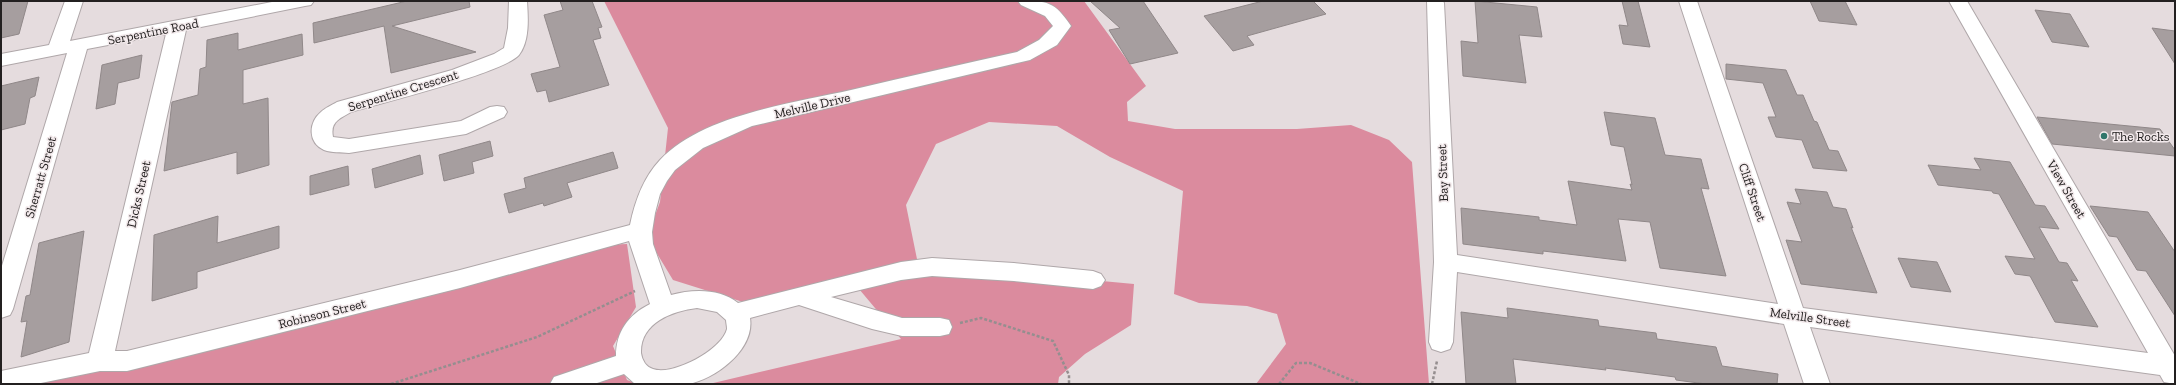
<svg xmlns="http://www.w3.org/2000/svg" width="2176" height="385" viewBox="0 0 2176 385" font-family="'Zilla Slab',serif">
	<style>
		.forest { fill: #db8b9e }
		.building { fill: #a69e9f; stroke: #908889 }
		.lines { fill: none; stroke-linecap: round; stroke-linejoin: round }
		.minor-casing { stroke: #afa7a9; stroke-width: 2 }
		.path { stroke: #958e8f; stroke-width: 2.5; stroke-dasharray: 3 2; stroke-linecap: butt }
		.minor { fill: #fff; fill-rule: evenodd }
		.poi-dot { fill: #30766b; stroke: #f2e9eb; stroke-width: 1.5 }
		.labels { text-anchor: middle; stroke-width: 3; stroke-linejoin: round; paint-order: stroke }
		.street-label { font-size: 13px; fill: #232020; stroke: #f2e9eb }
		.poi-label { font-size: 13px; fill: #232020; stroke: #f2e9eb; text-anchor: start }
	</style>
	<rect width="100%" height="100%" fill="#e5dcde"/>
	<g class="forest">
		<path d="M 604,1 L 1084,1 L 1146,86 L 1127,102 L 1128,121 L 1175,129 L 1297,129 L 1351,125 L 1389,140 L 1412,162 L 1429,384 L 1256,384 L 1286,344 L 1277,314 L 1247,306 L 1199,303 L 1174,294 L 1183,191 L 1110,157 L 1057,126 L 989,122 L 936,144 L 906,205 L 918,264 L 1134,284 L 1131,325 L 1085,354 L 1059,377 L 1058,384 L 709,384 L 901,339 L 854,283 L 743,302 L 673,280 L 647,237 L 660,202 L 668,128 Z"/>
		<path d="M 627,244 L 636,307 L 613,346 L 627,380 L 638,384 L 1,384 L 1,380 L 583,246 Z"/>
	</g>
	<g class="building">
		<path d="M 1,1 L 28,1 L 19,34 L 1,38 Z"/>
		<path d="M 407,1 L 469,1 L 470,7 L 392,26 L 476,52 L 391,73 L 384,26 L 314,43 L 313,23 Z"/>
		<path d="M 560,1 L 592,1 L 602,27 L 598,28 L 601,38 L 593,40 L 609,85 L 549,102 L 546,90 L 537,92 L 531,74 L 560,67 L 544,15 L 563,10 Z"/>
		<path d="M 1090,1 L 1143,1 L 1178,53 L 1130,64 L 1109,30 L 1120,28 Z"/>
		<path d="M 1263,1 L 1313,1 L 1326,14 L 1247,36 L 1254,45 L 1233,51 L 1204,16 Z"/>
		<path d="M 1475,1 L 1537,7 L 1542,37 L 1519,35 L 1526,83 L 1463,76 L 1461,41 L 1478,43 Z"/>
		<path d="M 1622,1 L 1638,1 L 1650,47 L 1623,44 L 1619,25 L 1628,26 Z"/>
		<path d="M 1810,1 L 1845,1 L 1857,25 L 1819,21 Z"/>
		<path d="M 2035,10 L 2070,14 L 2089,47 L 2052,42 Z"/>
		<path d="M 2152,28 L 2175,31 L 2175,64 Z"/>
		<path d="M 238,33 L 238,50 L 302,34 L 303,55 L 243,70 L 243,104 L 268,98 L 269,165 L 237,174 L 237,152 L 164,171 L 172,102 L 198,95 L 200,69 L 206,67 L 207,40 Z"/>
		<path d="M 142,55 L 139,78 L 118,83 L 115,104 L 96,109 L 102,65 Z"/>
		<path d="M 1726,64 L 1786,70 L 1797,95 L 1803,95 L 1814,121 L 1817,122 L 1829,150 L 1838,151 L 1847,171 L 1813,168 L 1802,140 L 1776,137 L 1768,117 L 1776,117 L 1763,83 L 1726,79 Z"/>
		<path d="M 39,77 L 35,96 L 30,98 L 25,124 L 1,130 L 1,86 Z"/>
		<path d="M 1604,112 L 1655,118 L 1665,155 L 1701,159 L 1709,189 L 1701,188 L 1726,276 L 1660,268 L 1650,222 L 1618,219 L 1626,261 L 1543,251 L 1543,254 L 1463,244 L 1461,208 L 1539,217 L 1539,220 L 1577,225 L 1568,181 L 1632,190 L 1630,184 L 1632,185 L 1624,147 L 1611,145 Z"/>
		<path d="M 2037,117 L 2160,129 L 2175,150 L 2175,156 L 2052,144 Z"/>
		<path d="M 490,141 L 493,156 L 472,162 L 474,173 L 444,181 L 439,155 Z"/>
		<path d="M 613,152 L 618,168 L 567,183 L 572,197 L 544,206 L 543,203 L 509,213 L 504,194 L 526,188 L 524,178 Z"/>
		<path d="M 420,155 L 423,174 L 375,188 L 372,169 Z"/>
		<path d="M 1974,158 L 2010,162 L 2035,205 L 2045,206 L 2059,229 L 2039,227 L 2059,262 L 2067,263 L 2078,281 L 2071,280 L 2098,327 L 2055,322 L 2030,276 L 2015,274 L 2005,256 L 2035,259 L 1999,194 L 1993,193 L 1992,191 L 1938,185 L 1928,165 L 1981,170 Z"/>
		<path d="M 348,166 L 349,185 L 310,195 L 310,176 Z"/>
		<path d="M 1795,189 L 1827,192 L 1833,207 L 1846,209 L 1853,228 L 1851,227 L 1877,293 L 1801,284 L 1786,240 L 1802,242 L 1787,202 L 1801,204 Z"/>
		<path d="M 2090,206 L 2148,212 L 2175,252 L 2175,316 L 2146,271 L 2137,270 L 2117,237 L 2109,236 Z"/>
		<path d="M 218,216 L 217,243 L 279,226 L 279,248 L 197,272 L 197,288 L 152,301 L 154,235 Z"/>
		<path d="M 84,231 L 69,342 L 21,357 L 27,321 L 21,322 L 26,296 L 30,295 L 39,243 Z"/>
		<path d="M 1898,258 L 1937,262 L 1951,292 L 1911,287 Z"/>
		<path d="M 1507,308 L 1598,320 L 1599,326 L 1656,333 L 1657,339 L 1716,347 L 1722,366 L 1778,374 L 1777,384 L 1706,384 L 1676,380 L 1675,377 L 1605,368 L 1606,370 L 1513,359 L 1516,384 L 1466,384 L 1461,312 L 1508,318 Z"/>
	</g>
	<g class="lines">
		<g class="minor-casing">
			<g id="minor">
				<path d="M 65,1 L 83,1 L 70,41 L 277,1 L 314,1 L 311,5 L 305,6 L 186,30 L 115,351 L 127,351 L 460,270 L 630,225 C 635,201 643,178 660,160 C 702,115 793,103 851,90 C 906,77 962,64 1017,52 L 1039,40 L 1053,26 L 1045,16 L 1021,5 L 1018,1 C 1048,1 1054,1 1071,26 L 1057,45 L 1030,60 L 752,126 L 703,148 L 675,170 L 667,181 L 660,194 L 655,213 L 652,232 L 653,244 L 671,295 C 692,289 720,288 738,303 L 901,262 L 932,258 L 1014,263 L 1093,271 L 1101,274 L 1105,280 L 1101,286 L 1093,289 L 1014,281 L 932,276 L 901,280 L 831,297 L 902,318 L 940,318 L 949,320 L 952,327 L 949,334 L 940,336 L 902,336 L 872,329 L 799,305 L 750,318 C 755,349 716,379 688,384 C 671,385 652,384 635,384 L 624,374 L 594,384 L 550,384 L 554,377 L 616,356 C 616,332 628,315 650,304 L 629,241 L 460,288 L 127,371 L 100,371 L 36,384 L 1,384 L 1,371 L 89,353 L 166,34 L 87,49 L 13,309 L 10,315 L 1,318 L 1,269 L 67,53 L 1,66 L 1,54 L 49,45 ZM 697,308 L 717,312 L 726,320 C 726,322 727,326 727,329 C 722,350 673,376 653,369 C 646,367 642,360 641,353 C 640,323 672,311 697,308 Z"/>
				<path d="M 509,1 L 527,1 C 528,17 530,41 519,55 C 503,73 381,103 351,112 C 339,119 330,122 333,137 L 349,139 L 461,121 L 490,107 L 497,106 L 504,107 L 507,112 L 504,117 L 466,134 L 349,153 C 341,152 332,153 324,150 C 308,143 308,123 321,112 C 325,108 332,105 337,102 L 452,70 L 494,54 L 504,48 L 508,28 Z"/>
				<path d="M 1427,1 L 1443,1 L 1444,3 L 1457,255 L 1778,304 L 1679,1 L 1697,1 L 1803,308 L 2148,353 L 1949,1 L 1967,1 L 2175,356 L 2175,384 L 2164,382 L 2160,375 L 1810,327 L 1830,384 L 1804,384 L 1784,324 L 1457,272 L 1453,342 L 1450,349 L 1441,352 L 1432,349 L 1429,342 L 1434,262 Z"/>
			</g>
		</g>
		<g class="path">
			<path d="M 960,323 L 981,318 L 1053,341 L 1069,375 L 1069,384"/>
			<path d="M 391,384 L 537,337 L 635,291"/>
			<path d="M 1279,384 L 1296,363 L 1310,363 L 1361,384"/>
			<path d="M 1432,384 L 1437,361"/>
		</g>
		<use href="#minor" class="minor"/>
	</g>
	<circle class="poi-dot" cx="2104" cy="136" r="4"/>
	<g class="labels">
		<g class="street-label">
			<text transform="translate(153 31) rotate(-11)" y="5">Serpentine Road</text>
			<text transform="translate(403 90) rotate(-17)" y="5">Serpentine Crescent</text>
			<text transform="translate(812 105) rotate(-13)" y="5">Melville Drive</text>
			<text transform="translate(1442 173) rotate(-92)" y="5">Bay Street</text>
			<text transform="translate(40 177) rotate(-74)" y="5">Sherratt Street</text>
			<text transform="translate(2067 189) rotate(60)" y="5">View Street</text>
			<text transform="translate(1753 192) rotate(71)" y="5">Cliff Street</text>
			<text transform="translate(138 194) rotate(-77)" y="5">Dicks Street</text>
			<text transform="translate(322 313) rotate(-14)" y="5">Robinson Street</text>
			<text transform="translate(1810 317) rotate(8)" y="5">Melville Street</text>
		</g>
		<g class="poi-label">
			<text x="2112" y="141">The Rocks</text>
		</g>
	</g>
	<rect width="2176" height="385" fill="none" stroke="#232020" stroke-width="4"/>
</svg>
